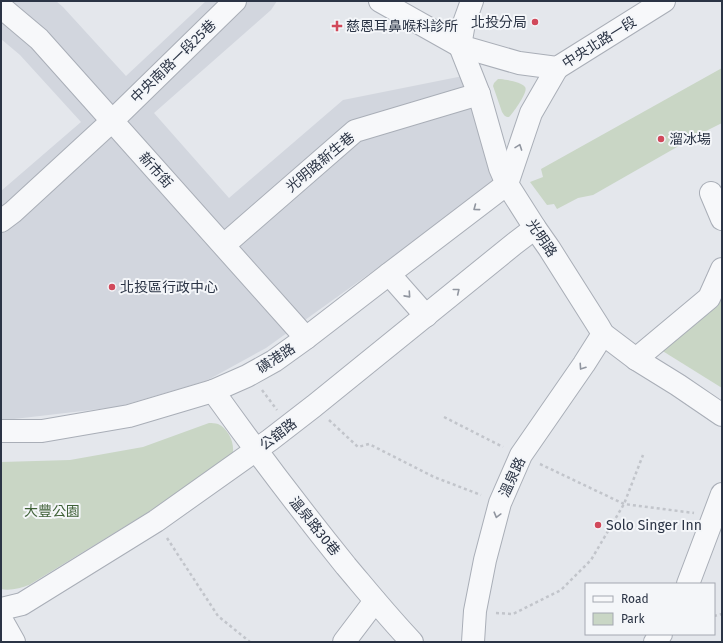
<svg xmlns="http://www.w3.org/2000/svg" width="723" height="643" viewBox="0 0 723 643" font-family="'Fira Sans','Noto Sans TC',sans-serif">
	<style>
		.built { fill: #d2d6de }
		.green { fill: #c9d6c5 }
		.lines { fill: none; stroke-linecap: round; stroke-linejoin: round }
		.minor-casing { stroke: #a9aeb7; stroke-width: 24 }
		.path { stroke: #c2c5cb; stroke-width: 2.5; stroke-dasharray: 3 3; stroke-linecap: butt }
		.minor { stroke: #f7f8fa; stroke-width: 22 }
		.oneway { stroke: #9196a0 }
		.poi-dot { fill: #d1495b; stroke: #f4f6f9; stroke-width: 1.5 }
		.labels { text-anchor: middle; stroke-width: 4; stroke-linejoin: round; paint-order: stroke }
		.poi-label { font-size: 14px; fill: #2b3445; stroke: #f4f6f9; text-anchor: start }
		.street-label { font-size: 14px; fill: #2b3445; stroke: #f4f6f9 }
		.park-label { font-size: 14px; fill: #3f6138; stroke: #f4f6f9 }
	</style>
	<rect width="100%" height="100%" fill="#e4e7ec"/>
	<path class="built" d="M 1,1 L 56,1 L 63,7 L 126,76 L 206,1 L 277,1 L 271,10 L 154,113 L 229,198 L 343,100 L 463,76 L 500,180 L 266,348 L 206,381 L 117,407 L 14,419 L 1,419 L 1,191 L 81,122 L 20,55 L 1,39 Z"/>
	<g class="green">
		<path d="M 722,68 L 722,123 L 698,135 L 593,195 L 578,198 L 557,209 L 554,204 L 547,205 L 530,182 L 543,177 L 541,169 Z"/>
		<path d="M 498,79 L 501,79 C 507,80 522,82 525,87 C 529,91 513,113 509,117 C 505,117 504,115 502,112 L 493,86 L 494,83 Z"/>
		<path d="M 722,299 L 722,388 L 661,350 Z"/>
		<path d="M 209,423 C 212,423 215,423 218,424 C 229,429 236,445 232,457 C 231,460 229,462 227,464 L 29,585 C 21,588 10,591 1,589 L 1,462 L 70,460 L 143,447 Z"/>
	</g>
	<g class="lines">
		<g class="minor-casing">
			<g id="minor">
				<path d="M 380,1 L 460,46 L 519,63 L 557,68 L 664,1"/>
				<path d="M 472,1 L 464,23 L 460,46 L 479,94 L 500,168 L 507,184 L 535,228 L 549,248 L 599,327 L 603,334 L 636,359 L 678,385 L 722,415"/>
				<path d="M 1,7 L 39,39 L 306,338"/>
				<path d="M 507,184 L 531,113 L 557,68"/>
				<path d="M 711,193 L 722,219"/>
				<path d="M 1,221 L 13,212 L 112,121 L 235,1"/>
				<path d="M 224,245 L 355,131 L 479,94"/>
				<path d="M 389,274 L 426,316"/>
				<path d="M 636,359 L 709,298 L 722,269"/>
				<path d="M 213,391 C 256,451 300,509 346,566 C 368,592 389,618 412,642"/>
				<path d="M 1,431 L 42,431 L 129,416 L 213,391 L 247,376 L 274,361 L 306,338 L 389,274 L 507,184"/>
				<path d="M 688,584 L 722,494"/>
				<path d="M 1,609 L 22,604 L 156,521 L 270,440 L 314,406 L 514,244 L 535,228"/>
				<path d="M 1,619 L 14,642"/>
				<path d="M 344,642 L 375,601"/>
				<path d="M 473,642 L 475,611 L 485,560 L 500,503 L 521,455 L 584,364 L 603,334"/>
				<path d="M 655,642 L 661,634"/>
			</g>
		</g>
		<g class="path">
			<path d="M 262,390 L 277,410"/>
			<path d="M 444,417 L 503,447"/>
			<path d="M 329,420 L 358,447 L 369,444 L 434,477 L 481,495"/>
			<path d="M 540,464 L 624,504 L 694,513"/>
			<path d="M 167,538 L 218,616 L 250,642"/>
			<path d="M 496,613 L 513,614 L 561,590 L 591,560 L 624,504 L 643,455"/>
			<path d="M 714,616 L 722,614"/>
		</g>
		<use href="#minor" class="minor"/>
	</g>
	<defs><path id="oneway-chevron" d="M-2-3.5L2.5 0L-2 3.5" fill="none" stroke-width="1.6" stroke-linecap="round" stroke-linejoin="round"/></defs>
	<g class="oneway">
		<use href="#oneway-chevron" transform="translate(519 147) rotate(-70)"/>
		<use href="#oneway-chevron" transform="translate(476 208) rotate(143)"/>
		<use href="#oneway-chevron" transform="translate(457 291) rotate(-39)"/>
		<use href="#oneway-chevron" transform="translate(408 295) rotate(48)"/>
		<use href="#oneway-chevron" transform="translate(582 367) rotate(124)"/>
		<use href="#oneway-chevron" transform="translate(497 515) rotate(105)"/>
	</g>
	<g class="poi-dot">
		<circle cx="535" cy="22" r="4"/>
		<path d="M335 20h4v4h4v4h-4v4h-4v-4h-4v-4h4z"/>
		<circle cx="661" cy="139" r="4"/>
		<circle cx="112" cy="287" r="4"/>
		<circle cx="598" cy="525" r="4"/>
	</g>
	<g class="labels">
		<g class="poi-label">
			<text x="527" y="27" text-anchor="end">北投分局</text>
			<text x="346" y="31">慈恩耳鼻喉科診所</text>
			<text x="669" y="144">溜冰場</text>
			<text x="120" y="292">北投區行政中心</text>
			<text x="606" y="530">Solo Singer Inn</text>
		</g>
		<g class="street-label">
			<text transform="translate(599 42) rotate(-32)" y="5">中央北路一段</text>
			<text transform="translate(173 61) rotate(-44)" y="5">中央南路一段25巷</text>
			<text transform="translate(320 162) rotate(-40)" y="5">光明路新生巷</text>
			<text transform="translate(156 170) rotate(48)" y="5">新市街</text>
			<text transform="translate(542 238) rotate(56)" y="5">光明路</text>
			<text transform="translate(276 358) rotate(-33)" y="5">磺港路</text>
			<text transform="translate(278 434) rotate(-37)" y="5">公舘路</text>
			<text transform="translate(512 477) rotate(-65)" y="5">溫泉路</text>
			<text transform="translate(315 526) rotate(51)" y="5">溫泉路30巷</text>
		</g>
		<g class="park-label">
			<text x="52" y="516">大豐公園</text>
		</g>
	</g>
	<rect width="723" height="643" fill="none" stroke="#2b3445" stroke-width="4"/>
	<rect x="585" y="583" width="130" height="52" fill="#f4f6f9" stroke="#a4a8b1"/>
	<rect x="593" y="596" width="20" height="6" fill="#f7f8fa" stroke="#a4a8b1"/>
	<text x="621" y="603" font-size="12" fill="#2b3445">Road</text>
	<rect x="593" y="613" width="20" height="12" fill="#c9d6c5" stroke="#a4a8b1"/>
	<text x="621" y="623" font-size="12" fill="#2b3445">Park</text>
</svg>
